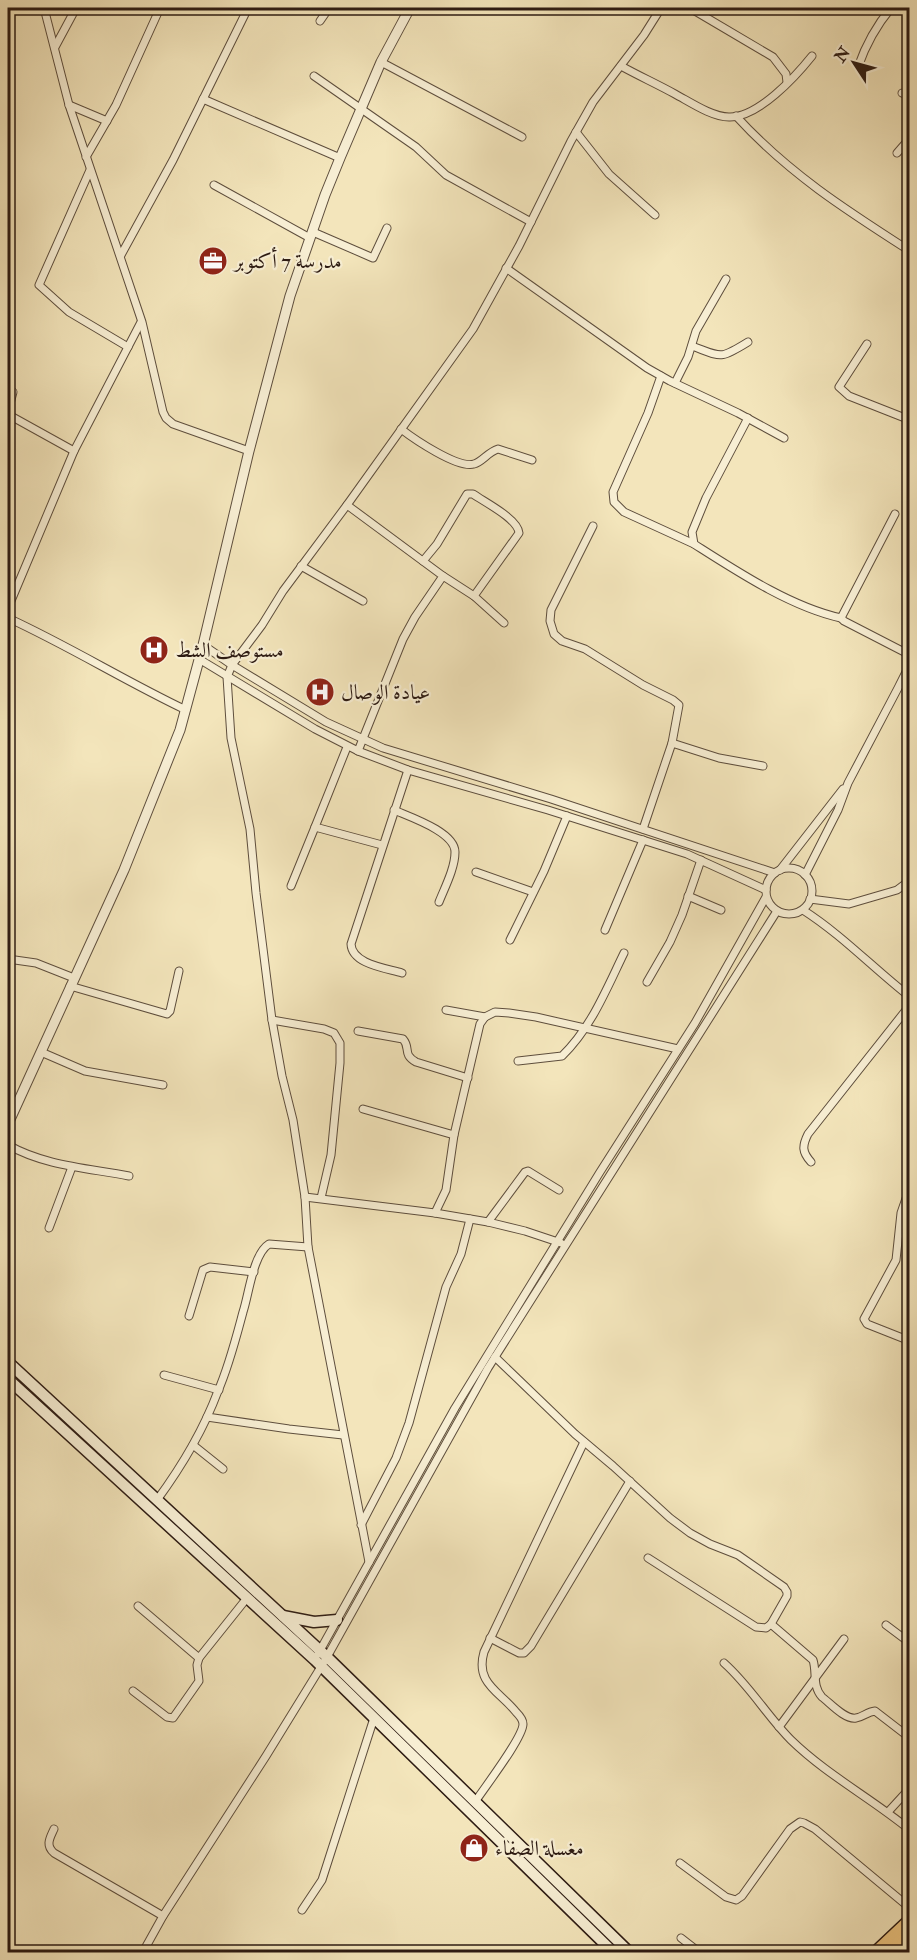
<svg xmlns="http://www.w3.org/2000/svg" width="917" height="1960" viewBox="0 0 917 1960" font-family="'IM FELL Double Pica',Amiri,serif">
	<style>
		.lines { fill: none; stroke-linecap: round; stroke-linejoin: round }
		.minor-casing { stroke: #5e4e3d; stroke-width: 9 }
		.tertiary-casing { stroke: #5e4e3d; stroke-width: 11 }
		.secondary-casing { stroke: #2d1b13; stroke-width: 13 }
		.primary-casing { stroke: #2d1b13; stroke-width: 13 }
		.minor { stroke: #f7eed3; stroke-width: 7 }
		.tertiary { stroke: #f7eed3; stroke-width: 9 }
		.secondary { stroke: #f7eed3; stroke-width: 10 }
		.primary { stroke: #eac27e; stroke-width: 10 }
		.labels { text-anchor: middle; stroke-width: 4.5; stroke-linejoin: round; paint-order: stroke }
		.poi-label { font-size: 21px; fill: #2d1b13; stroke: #f7eed3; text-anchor: start }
	</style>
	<rect width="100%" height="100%" fill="#f3e5bb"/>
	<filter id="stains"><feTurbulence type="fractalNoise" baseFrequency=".00333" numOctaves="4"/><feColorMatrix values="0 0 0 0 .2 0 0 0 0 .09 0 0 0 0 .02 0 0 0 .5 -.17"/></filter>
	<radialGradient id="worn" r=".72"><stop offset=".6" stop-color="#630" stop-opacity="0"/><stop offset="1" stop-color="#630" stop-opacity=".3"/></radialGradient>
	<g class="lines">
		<g class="minor-casing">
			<g id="minor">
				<path d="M 44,8 L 69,105 L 142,322 L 163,412 L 166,418 L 173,424 L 249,451"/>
				<path d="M 690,8 L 773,57 L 786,74 L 787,82"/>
				<path d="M 320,21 L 329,8"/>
				<path d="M 55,47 L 76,8"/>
				<path d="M 381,62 L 522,137"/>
				<path d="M 621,66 C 639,76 657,84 675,94 C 690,102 712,117 729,117 C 758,118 796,76 812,56"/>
				<path d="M 858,67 C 866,44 876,26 891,8"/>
				<path d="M 314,76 L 416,147 L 446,175 L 531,222"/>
				<path d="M 902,93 L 910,96"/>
				<path d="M 203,99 L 340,158"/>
				<path d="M 69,105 L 107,121"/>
				<path d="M 736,116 C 788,173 846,210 910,251"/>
				<path d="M 576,132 L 609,174 L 655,215"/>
				<path d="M 897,153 L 910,138"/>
				<path d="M 86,157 L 116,105 L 160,8"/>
				<path d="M 90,170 L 39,285 L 69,312 L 128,347"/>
				<path d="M 214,185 L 310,238"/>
				<path d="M 313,232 L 373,258 L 387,228"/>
				<path d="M 121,255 L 173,160 L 248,8"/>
				<path d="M 506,268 L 647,368 L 670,381 L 738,413 L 784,438"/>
				<path d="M 867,344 L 839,387 L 849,396 L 910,420"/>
				<path d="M 692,346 C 722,357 719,360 748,342"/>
				<path d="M 661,376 L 648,413 L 613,492 L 614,502 L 624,512 L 694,544"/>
				<path d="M 675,383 L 688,357 L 696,331 L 726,279"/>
				<path d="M 13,392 L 8,411 L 9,415 L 74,451"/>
				<path d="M 748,418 L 706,498 L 692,532 L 694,544 C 738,572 791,607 841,618"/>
				<path d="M 401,429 C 414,439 458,469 474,464 C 482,462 488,452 498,449 L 532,460"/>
				<path d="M 347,505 L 443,576 L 415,617 L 403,639 L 358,751"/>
				<path d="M 895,514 L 841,618 L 844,621 L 910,655"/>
				<path d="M 593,526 L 551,610 L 550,621 L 554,634 L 562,641 L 585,649 L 643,685 L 673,700 L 679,705 L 672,743"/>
				<path d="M 423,561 L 437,544 L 467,494 L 473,494 C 486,503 518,519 519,533 L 474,596 L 443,576"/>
				<path d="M 301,566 L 363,601"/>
				<path d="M 474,596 L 504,623"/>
				<path d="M 8,608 L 74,451 L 141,322"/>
				<path d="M 8,618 C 69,646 125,681 186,710"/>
				<path d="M 203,645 L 232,665 L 326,722 L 383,748 L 551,799 L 775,873"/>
				<path d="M 199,659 L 315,729 L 358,751 L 408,770 L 548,810 L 687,854 L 766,890"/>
				<path d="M 8,747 L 9,745"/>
				<path d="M 347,747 L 315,827 L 382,845"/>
				<path d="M 394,810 C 410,817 455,832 455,852 C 455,868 445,887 439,902"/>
				<path d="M 643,829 L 672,743 L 719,758 L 763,766"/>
				<circle cx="789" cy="891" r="23"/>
				<path d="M 780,870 L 843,789"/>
				<path d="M 476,872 L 533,892"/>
				<path d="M 805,875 L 838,810 L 848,783 L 898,688 L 910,664"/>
				<path d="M 291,886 L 315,827"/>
				<path d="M 688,896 L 721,910"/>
				<path d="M 810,899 L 849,904 L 897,890 L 905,884 L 910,877"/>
				<path d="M 803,910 C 842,935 873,968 910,997"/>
				<path d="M 605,930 L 643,840"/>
				<path d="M 510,940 L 544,871 L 567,816"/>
				<path d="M 8,959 L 36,963 L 74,978"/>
				<path d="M 402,973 C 385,968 352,964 351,944 L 408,770"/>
				<path d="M 647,982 L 670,942 L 682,915 L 701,860"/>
				<path d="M 70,986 L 167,1014 L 170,1011 L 179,971"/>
				<path d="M 446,1010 L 485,1017"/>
				<path d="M 272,1020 L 324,1029 L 334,1033 L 340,1043 L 340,1063 L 331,1155 L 321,1198"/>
				<path d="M 358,1031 L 403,1039 C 411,1048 402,1054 416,1062 L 468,1078"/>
				<path d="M 41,1052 L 85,1071 L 163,1085"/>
				<path d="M 518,1061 L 562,1056 C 591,1028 606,990 624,953"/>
				<path d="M 363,1109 L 454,1135"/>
				<path d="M 8,1145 C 45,1166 88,1168 129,1176"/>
				<path d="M 811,1162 C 802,1152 802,1146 808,1134 L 910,1005"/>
				<path d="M 910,1187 L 901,1213 L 896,1260 L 864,1319 L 867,1324 L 910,1341"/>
				<path d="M 305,1197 L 435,1213 L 488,1222 L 525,1231 L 561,1243"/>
				<path d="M 435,1213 L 446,1190 L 454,1135 L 480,1024 L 485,1017 L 495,1012 L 509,1013 L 536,1017 L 678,1049"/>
				<path d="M 488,1222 L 525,1172 L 528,1171 L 559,1190"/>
				<path d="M 49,1228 L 72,1167"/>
				<path d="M 189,1316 L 203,1270 L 210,1267 L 254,1272"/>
				<path d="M 495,1357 L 575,1434 L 613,1466 L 670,1518 L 690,1533 L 710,1544 L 738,1555 L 784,1587 L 787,1592 L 787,1596 L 771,1624 L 813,1660 C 817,1672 812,1686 822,1697 C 830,1703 845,1720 856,1718 C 863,1717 867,1712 875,1711 L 910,1738"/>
				<path d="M 164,1375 L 219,1390"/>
				<path d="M 207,1417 L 289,1429 L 343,1435"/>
				<path d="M 193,1445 L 223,1469"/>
				<path d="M 157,1500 C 182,1466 203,1431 218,1391 C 229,1366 236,1338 243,1312 C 249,1294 253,1254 269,1244 L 308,1247"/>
				<path d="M 361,1525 L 396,1458 L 409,1423 L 446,1287 L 461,1254 L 470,1219"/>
				<path d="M 648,1558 L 756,1627 L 766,1628 L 771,1624"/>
				<path d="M 369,1562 L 308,1247 L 305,1197 L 293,1120 L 282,1076 L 272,1020 L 256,893 L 250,829 L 231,738 L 227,677 L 232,665 L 262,625 L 283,591 L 347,505 L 473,329 L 519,246 L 571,141 L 593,102 L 644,35 L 661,8"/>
				<path d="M 138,1606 L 199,1658"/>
				<path d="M 886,1625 L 910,1643"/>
				<path d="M 490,1638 L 519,1653 L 524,1653 L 531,1646 L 630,1481"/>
				<path d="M 318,1654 L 455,1408 L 600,1172 L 695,1023 L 766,897"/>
				<path d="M 724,1663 C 750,1686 767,1716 791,1740 C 827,1775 871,1798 910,1830"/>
				<path d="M 133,1691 L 167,1717 L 173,1718 L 199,1681 L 197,1665 L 199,1658 L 247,1598"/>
				<path d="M 779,1727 L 844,1639"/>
				<path d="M 475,1802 C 484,1788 523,1738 523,1724 C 523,1719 519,1715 516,1712 C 499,1691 475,1683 484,1652 L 584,1442"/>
				<path d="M 888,1812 L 910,1788"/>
				<path d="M 54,1829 C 50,1838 45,1845 54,1853 L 163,1916"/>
				<path d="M 680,1863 L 726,1897 L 736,1900 L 742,1896 L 790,1829 L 800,1822 L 804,1823 L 815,1829 L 910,1908"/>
				<path d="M 302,1910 L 322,1880 L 374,1718"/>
				<path d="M 681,1938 L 699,1952"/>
				<path d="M 143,1952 L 163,1916 L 266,1756 L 327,1657 L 488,1368 L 777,911"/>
				<path d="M 808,1952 L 810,1950"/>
			</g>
		</g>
		<g class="tertiary-casing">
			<path id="tertiary" d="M 8,1124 L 124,870 L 180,730 L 203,645 L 249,451 L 290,296 L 325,195 L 340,158 L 381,62 L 410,8"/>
		</g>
		<g class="secondary-casing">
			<g id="secondary">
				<path d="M 8,1362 L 327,1657 L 629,1952"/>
				<path d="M 8,1379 L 315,1660 L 613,1952"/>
				<path d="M 283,1616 L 314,1622 L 337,1620"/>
			</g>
		</g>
		<g class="primary-casing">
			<g id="primary">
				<path d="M 875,1952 L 910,1919"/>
				<path d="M 887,1952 L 910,1930"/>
			</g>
		</g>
		<use href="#minor" class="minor"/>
		<use href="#tertiary" class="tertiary"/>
		<use href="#secondary" class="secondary"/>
		<use href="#primary" class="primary"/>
	</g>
	<defs>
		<g id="office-disc" transform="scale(1.5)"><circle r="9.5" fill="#8f2418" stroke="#f7eed3"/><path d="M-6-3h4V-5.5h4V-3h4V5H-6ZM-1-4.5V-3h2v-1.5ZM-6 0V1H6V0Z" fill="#fff"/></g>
		<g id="hospital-disc" transform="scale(1.5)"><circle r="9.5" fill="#8f2418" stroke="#f7eed3"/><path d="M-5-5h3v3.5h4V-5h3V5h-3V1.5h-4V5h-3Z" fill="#fff"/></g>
		<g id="shop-disc" transform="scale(1.5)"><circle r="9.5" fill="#8f2418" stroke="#f7eed3"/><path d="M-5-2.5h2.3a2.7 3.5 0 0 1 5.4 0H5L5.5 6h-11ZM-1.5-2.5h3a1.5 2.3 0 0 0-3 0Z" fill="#fff"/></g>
	</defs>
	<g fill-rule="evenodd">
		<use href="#office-disc" x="213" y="261"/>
		<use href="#hospital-disc" x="154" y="650"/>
		<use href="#hospital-disc" x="320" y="692"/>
		<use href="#shop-disc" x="474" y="1848"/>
	</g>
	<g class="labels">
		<g class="poi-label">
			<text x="234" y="268">مدرسة 7 أكتوبر</text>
			<text x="175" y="657">مستوصف الشط</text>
			<text x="341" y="699">عيادة الوصال</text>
			<text x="495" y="1855">مغسلة الصفاء</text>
		</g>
	</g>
	<rect width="917" height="1960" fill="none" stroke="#f3e5bb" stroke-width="30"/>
	<rect x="9" y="9" width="899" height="1942" fill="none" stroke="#2d1b13" stroke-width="3"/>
	<rect x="15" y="15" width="887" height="1930" fill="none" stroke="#2d1b13" stroke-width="1.5"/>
	<g transform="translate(854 63) rotate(306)" stroke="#f7eed3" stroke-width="4.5" paint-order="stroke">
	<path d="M0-4.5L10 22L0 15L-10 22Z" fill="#2d1b13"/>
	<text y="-9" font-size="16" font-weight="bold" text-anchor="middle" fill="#2d1b13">N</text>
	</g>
	<rect width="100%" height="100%" filter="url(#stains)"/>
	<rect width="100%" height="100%" fill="url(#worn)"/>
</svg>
